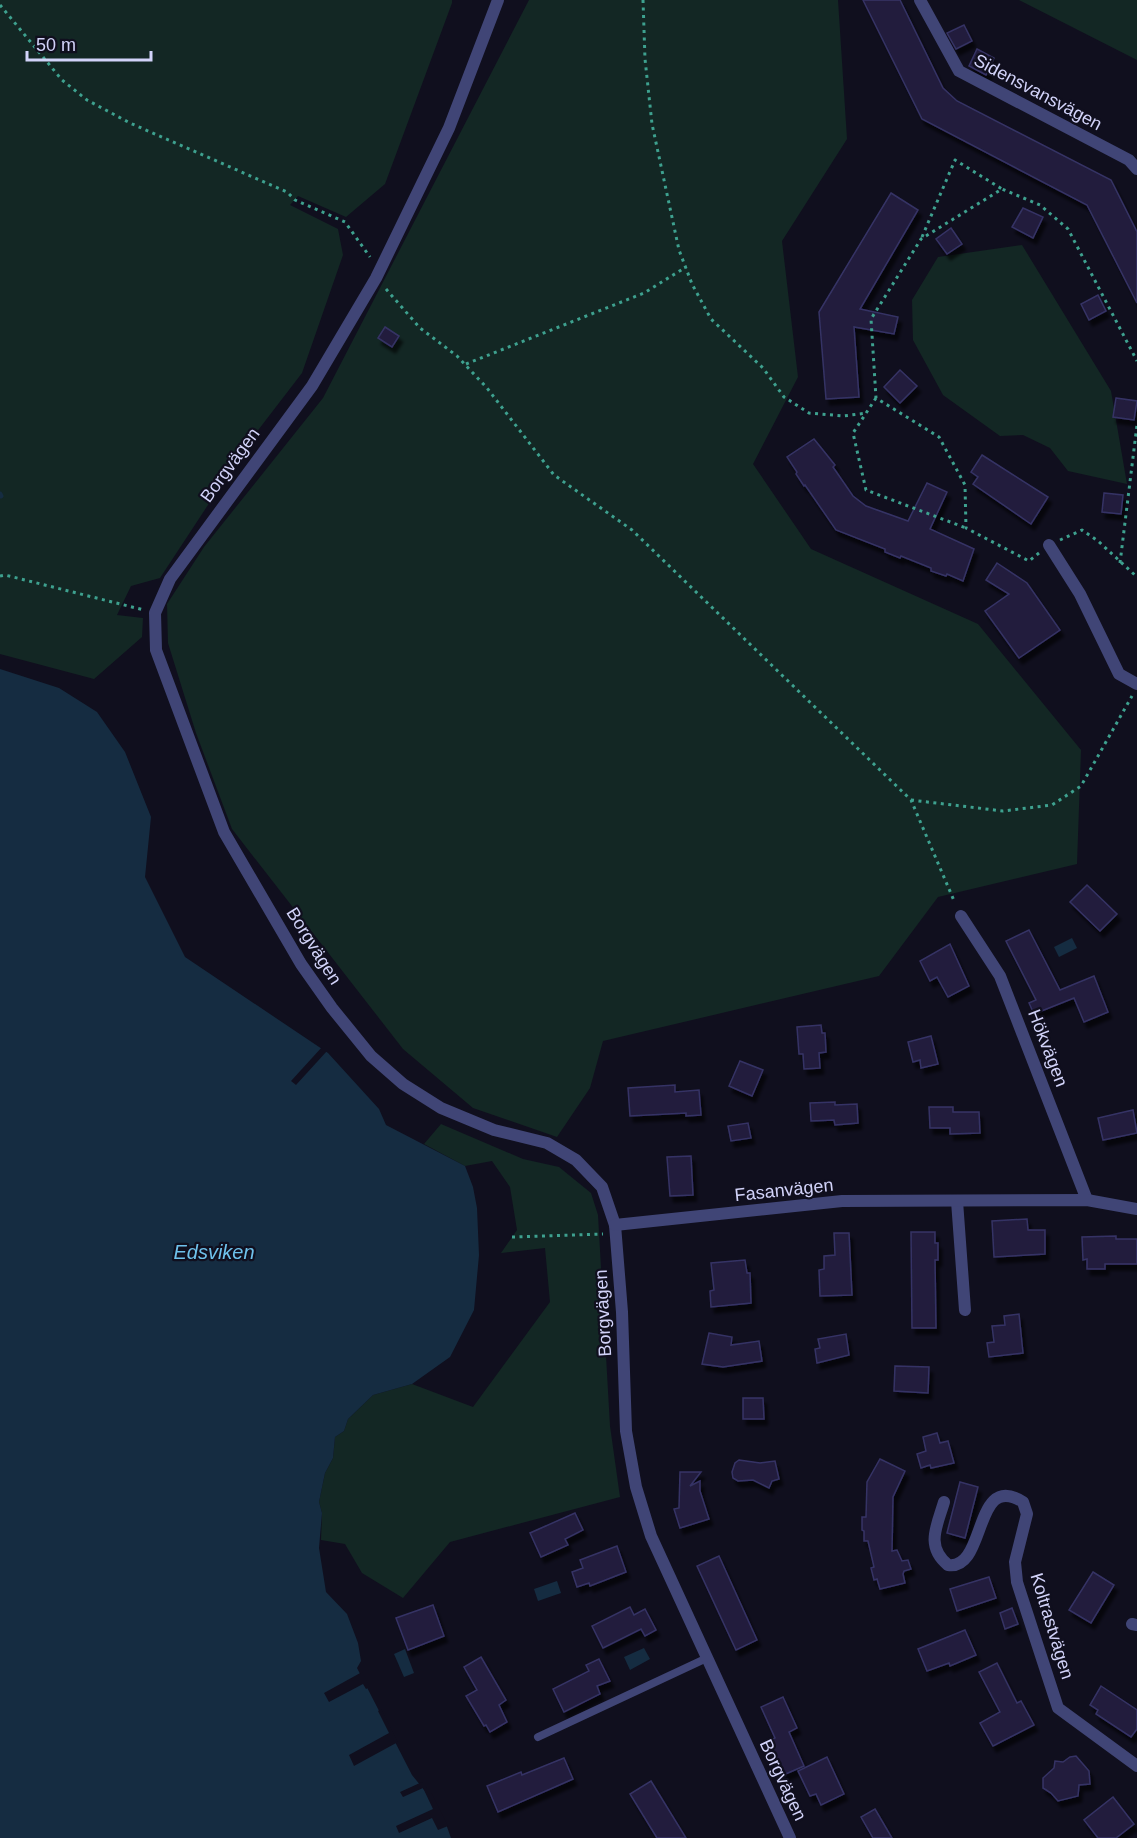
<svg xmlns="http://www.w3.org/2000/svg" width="1137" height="1838" viewBox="0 0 1137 1838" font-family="Helvetica,sans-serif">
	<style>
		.green { fill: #132724 }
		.water { fill: #152c41 }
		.pier { fill: #100f1e }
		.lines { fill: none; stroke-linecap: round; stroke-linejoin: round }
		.stream { stroke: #152c41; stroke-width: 5 }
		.building { fill: #201e3c; stroke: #363365; stroke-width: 1.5; filter: url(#shadow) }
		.path { stroke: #3ea18f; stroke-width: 3; stroke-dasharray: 3 4.5; stroke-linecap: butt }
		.lane { stroke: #404576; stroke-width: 8 }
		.street { stroke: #404576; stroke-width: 12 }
		.labels { text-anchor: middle; stroke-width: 4.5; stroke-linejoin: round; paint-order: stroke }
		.street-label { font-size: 18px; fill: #d2d3f9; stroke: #100f1e }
		.water-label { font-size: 20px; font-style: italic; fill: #6ec1eb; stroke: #100f1e }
	</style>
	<defs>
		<filter id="shadow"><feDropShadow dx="3.5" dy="6" stdDeviation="1.5" flood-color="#0009"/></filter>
	</defs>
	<rect width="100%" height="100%" fill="#100f1e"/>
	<g class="green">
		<path d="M 0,0 L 452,0 L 452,3 L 385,184 L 346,217 L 298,196 L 290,205 L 338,229 L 343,255 L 302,373 L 252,438 L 160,578 L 131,586 L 117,615 L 143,618 L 142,637 L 94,679 L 0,654 Z"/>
		<path d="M 529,0 L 838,0 L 847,139 L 782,241 L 798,377 L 753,464 L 811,549 L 978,624 L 1081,750 L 1077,864 L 938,897 L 879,976 L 603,1041 L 590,1088 L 557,1137 L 473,1108 L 403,1049 L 232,829 L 196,733 L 168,643 L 167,604 L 204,547 L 323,398 Z"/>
		<path d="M 1019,0 L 1137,0 L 1137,60 Z"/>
		<path d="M 1022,245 L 1111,391 L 1127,484 L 1068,471 L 1050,448 L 1023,435 L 1000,436 L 943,395 L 913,340 L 912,300 L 938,257 Z"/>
		<path d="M 441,1124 L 523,1159 L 559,1167 L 591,1193 L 598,1215 L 610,1426 L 620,1497 L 450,1542 L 403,1598 L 362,1573 L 345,1544 L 321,1540 L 322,1513 L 319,1502 L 325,1473 L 333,1458 L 335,1437 L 344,1431 L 348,1419 L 373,1395 L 412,1384 L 473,1407 L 550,1302 L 545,1248 L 501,1253 L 517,1230 L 510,1187 L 492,1161 L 465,1166 L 424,1144 Z"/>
	</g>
	<g class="water">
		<path d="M 0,669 L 59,688 L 97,712 L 125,752 L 151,817 L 145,877 L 185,957 L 328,1053 L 379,1109 L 386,1125 L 465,1166 L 473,1187 L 477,1208 L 479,1255 L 474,1310 L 450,1357 L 412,1384 L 373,1395 L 348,1419 L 344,1431 L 335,1437 L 333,1458 L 325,1473 L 319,1502 L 322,1513 L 319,1548 L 326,1592 L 347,1614 L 358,1643 L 361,1661 L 357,1668 L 412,1775 L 429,1796 L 446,1824 L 451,1838 L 0,1838 Z"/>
		<path d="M 1072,938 L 1077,948 L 1059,957 L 1054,947 Z"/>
		<path d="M 557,1581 L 561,1593 L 538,1601 L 534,1589 Z"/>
		<path d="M 644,1648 L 650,1659 L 630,1670 L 624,1657 Z"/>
		<path d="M 405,1649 L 414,1673 L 404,1677 L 394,1654 Z"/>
	</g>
	<g class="pier">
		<path d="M 322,1047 L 327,1051 L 296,1085 L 291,1081 Z"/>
		<path d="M 362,1672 L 370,1687 L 366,1689 L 363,1684 L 329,1702 L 324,1693 Z"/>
		<path d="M 381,1709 L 398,1742 L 354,1766 L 349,1755 L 389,1733 L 378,1711 Z"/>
		<path d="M 422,1782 L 432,1794 L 448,1826 L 438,1830 L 432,1818 L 399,1833 L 396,1826 L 433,1809 L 423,1788 L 403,1797 L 400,1792 Z"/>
	</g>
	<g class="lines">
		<path class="stream" d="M 0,494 L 1,496"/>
	</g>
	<g class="building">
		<path d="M 863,0 L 900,0 L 943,88 L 957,101 L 1111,180 L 1137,232 L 1137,303 L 1087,205 L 922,119 Z"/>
		<path d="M 964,25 L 972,41 L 956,49 L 947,33 Z"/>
		<path d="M 977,49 L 994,58 L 986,75 L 969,66 Z"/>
		<path d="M 891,193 L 918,210 L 860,309 L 898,317 L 894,334 L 854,327 L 859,397 L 826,399 L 819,312 Z"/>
		<path d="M 1023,208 L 1043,217 L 1033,238 L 1012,227 Z"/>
		<path d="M 951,228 L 962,244 L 947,254 L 936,239 Z"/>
		<path d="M 1098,295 L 1106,311 L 1089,320 L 1081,304 Z"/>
		<path d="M 385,327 L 399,336 L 392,347 L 378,338 Z"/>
		<path d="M 900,370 L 917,386 L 900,403 L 884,387 Z"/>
		<path d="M 1116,398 L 1137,401 L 1134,420 L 1113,417 Z"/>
		<path d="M 814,439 L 835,465 L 833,467 L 853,496 L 866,506 L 908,521 L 927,483 L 947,492 L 930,529 L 974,549 L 963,581 L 947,574 L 946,576 L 931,571 L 931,568 L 901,556 L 900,558 L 885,552 L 885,549 L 836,530 L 805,485 L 804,486 L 796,474 L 797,472 L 787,457 Z"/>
		<path d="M 982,455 L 1048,497 L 1031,524 L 973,484 L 978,477 L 971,472 Z"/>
		<path d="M 1104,493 L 1123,495 L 1121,514 L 1102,512 Z"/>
		<path d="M 997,563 L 1027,583 L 1060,630 L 1019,658 L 985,611 L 1009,594 L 986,580 Z"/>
		<path d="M 1087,885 L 1117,914 L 1100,931 L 1070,902 Z"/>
		<path d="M 1029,930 L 1060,990 L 1094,976 L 1108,1012 L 1084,1022 L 1074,998 L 1034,1014 L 1029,1003 L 1036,1000 L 1006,941 Z"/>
		<path d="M 950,944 L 969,986 L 948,997 L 937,977 L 930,981 L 920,961 Z"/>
		<path d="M 821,1025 L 822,1033 L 825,1033 L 826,1052 L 819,1053 L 820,1068 L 804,1069 L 803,1054 L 799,1054 L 797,1027 Z"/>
		<path d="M 931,1036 L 938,1064 L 921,1068 L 920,1060 L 913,1062 L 908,1042 Z"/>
		<path d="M 740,1061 L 763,1070 L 752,1096 L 729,1086 Z"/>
		<path d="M 675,1085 L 675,1092 L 699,1090 L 701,1115 L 686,1116 L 686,1113 L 630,1116 L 628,1088 Z"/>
		<path d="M 835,1102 L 835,1105 L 857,1104 L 858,1123 L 835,1125 L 834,1120 L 811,1121 L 810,1103 Z"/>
		<path d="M 929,1107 L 953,1107 L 953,1112 L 979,1112 L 980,1133 L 950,1134 L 950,1128 L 930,1128 Z"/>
		<path d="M 1133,1110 L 1137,1133 L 1103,1140 L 1098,1118 Z"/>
		<path d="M 748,1123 L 751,1138 L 731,1141 L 728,1126 Z"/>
		<path d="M 691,1156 L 693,1195 L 670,1196 L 667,1157 Z"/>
		<path d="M 1027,1219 L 1028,1230 L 1045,1230 L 1045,1254 L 994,1257 L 992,1221 Z"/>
		<path d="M 911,1232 L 935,1232 L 935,1243 L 938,1243 L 938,1260 L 935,1260 L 936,1328 L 912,1328 Z"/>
		<path d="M 834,1233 L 849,1233 L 852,1295 L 820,1296 L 819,1270 L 824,1269 L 824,1256 L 835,1255 Z"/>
		<path d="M 1116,1236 L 1116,1239 L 1137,1239 L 1137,1264 L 1105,1264 L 1105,1269 L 1087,1269 L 1087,1259 L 1083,1260 L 1082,1237 Z"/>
		<path d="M 745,1260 L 747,1273 L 750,1273 L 751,1303 L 711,1307 L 710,1291 L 714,1290 L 711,1263 Z"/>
		<path d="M 1019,1314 L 1023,1353 L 989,1357 L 987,1343 L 994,1342 L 992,1326 L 1005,1325 L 1004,1316 Z"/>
		<path d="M 709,1333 L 732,1337 L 731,1345 L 759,1341 L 762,1361 L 723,1367 L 702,1364 Z"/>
		<path d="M 846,1334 L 849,1355 L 817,1363 L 815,1349 L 820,1348 L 818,1339 Z"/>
		<path d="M 895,1366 L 929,1367 L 928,1393 L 894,1391 Z"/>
		<path d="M 743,1398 L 763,1398 L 764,1419 L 743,1419 Z"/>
		<path d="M 937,1433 L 940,1443 L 948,1441 L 954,1463 L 931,1468 L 930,1465 L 921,1468 L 917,1454 L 926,1451 L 923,1437 Z"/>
		<path d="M 880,1459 L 905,1471 L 893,1497 L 892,1551 L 897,1550 L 902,1561 L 908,1560 L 911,1569 L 904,1571 L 903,1574 L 905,1583 L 880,1589 L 877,1579 L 874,1580 L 871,1568 L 874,1567 L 868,1541 L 864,1541 L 864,1531 L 862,1530 L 862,1517 L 866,1517 L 867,1482 Z"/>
		<path d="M 739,1460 L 760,1463 L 775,1461 L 779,1479 L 772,1481 L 769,1488 L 753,1480 L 738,1481 L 733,1478 L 732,1472 L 735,1463 Z"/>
		<path d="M 680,1472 L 701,1472 L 690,1486 L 700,1481 L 700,1491 L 709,1519 L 680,1528 L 674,1509 L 679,1508 Z"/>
		<path d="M 960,1482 L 978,1487 L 965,1538 L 947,1533 Z"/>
		<path d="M 575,1513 L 583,1530 L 565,1539 L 568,1545 L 541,1557 L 530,1533 Z"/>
		<path d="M 617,1546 L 626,1572 L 590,1586 L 589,1583 L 577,1587 L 572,1572 L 583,1568 L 580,1560 Z"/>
		<path d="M 719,1556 L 757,1640 L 736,1650 L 697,1566 Z"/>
		<path d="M 1093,1572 L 1114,1585 L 1091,1623 L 1069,1610 Z"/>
		<path d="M 989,1577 L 996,1598 L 957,1611 L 950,1589 Z"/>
		<path d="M 433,1605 L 444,1636 L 408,1650 L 396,1618 Z"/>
		<path d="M 630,1607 L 634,1615 L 645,1609 L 656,1630 L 645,1636 L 641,1629 L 603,1648 L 592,1626 Z"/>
		<path d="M 1012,1608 L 1018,1624 L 1005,1629 L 1000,1613 Z"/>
		<path d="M 965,1630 L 976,1655 L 950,1666 L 949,1663 L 927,1671 L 918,1649 Z"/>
		<path d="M 481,1657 L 506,1700 L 499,1705 L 507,1722 L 490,1732 L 486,1725 L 484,1726 L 466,1696 L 477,1690 L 464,1667 Z"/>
		<path d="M 599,1659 L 610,1681 L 597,1686 L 600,1694 L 564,1712 L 553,1689 L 589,1671 L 586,1665 Z"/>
		<path d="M 997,1663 L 1017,1703 L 1021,1701 L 1034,1725 L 993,1746 L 980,1723 L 1000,1712 L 979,1672 Z"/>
		<path d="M 1101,1686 L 1137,1710 L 1137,1729 L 1131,1737 L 1096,1714 L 1098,1710 L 1090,1705 Z"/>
		<path d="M 783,1697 L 797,1728 L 789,1732 L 804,1766 L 781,1776 L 776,1763 L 779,1761 L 769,1741 L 775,1738 L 761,1707 Z"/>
		<path d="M 1076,1756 L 1089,1771 L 1090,1784 L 1079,1785 L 1078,1796 L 1058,1801 L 1051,1793 L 1043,1788 L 1043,1778 L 1054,1768 L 1055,1761 L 1063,1762 L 1070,1757 Z"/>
		<path d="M 827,1757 L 844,1794 L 821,1805 L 816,1794 L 810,1796 L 798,1771 Z"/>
		<path d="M 564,1758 L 573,1779 L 498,1812 L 487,1786 L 521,1772 L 522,1775 Z"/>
		<path d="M 651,1781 L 686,1838 L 657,1838 L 630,1794 Z"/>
		<path d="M 1113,1797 L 1134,1824 L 1116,1838 L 1098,1838 L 1084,1820 Z"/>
		<path d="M 875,1809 L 892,1838 L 873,1838 L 861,1817 Z"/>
	</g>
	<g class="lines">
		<g class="path">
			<path d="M 643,0 L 645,59 L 652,124 L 679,250 L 692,284 L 711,319 L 763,368 L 784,397 L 809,413 L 843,416 L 867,413"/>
			<path d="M 0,5 L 62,80 L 87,100 L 130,123 L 287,192 L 295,200 L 345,222 L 370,257"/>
			<path d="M 922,237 L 955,160 L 1002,189"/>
			<path d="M 386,289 L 420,328 L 457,356 L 487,388 L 554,475 L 632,530 L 911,800 L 955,903"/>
			<path d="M 466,364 L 644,293 L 686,267"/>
			<path d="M 876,398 L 853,433 L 866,490 L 966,528"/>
			<path d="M 1060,540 L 1082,530 L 1098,541 L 1137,577"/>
			<path d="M 1039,553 L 1029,561 L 966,528 L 965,485 L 939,437 L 876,398 L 871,319 L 921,239 L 1002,189 L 1040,205 L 1068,229 L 1137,361"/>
			<path d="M 1120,563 L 1137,425"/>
			<path d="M 0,576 L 5,575 L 144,610"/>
			<path d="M 911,800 L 1003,811 L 1052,805 L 1081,786 L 1132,696"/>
			<path d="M 512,1237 L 603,1234"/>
		</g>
		<path class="lane" d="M 538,1737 L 707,1658"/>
		<g class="street">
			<path d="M 498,0 L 449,128 L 376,278 L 312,386 L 170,579 L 155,613 L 156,650 L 224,832 L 301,964 L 332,1008 L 371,1056 L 403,1084 L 441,1108 L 494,1130 L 547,1143 L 576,1160 L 602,1187 L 615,1225 L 622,1312 L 626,1431 L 636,1487 L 651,1536 L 790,1838"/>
			<path d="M 920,0 L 959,71 L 1129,160 L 1137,169"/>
			<path d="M 1049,545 L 1080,594 L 1119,674 L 1137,684"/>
			<path d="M 961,916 L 1000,976 L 1087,1200"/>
			<path d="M 957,1201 L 965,1310"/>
			<path d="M 615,1225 L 842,1201 L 1087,1200 L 1137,1209"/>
			<path d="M 944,1502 C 937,1526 925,1546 948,1565 C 987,1571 973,1470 1023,1502 L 1027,1514 L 1015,1562 L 1017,1582 L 1058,1708 L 1137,1766"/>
			<path d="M 1132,1624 L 1137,1625"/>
		</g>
	</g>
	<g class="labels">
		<g class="street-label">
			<text transform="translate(1038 92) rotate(28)" y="6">Sidensvansvägen</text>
			<text transform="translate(230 465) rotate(-54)" y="6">Borgvägen</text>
			<text transform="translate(314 946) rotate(58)" y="6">Borgvägen</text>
			<text transform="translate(1048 1048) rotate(69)" y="6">Hökvägen</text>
			<text transform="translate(784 1190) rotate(-6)" y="6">Fasanvägen</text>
			<text transform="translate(603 1313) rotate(-93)" y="6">Borgvägen</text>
			<text transform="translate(1052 1626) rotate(73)" y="6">Koltrastvägen</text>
			<text transform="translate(783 1780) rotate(65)" y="6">Borgvägen</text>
		</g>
		<g class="water-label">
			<text x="214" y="1259">Edsviken</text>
		</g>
	</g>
	<path d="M27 51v9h124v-9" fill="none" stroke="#d2d3f9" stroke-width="3"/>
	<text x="36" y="51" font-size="18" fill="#d2d3f9" stroke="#100f1e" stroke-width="4.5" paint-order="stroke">50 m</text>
</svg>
